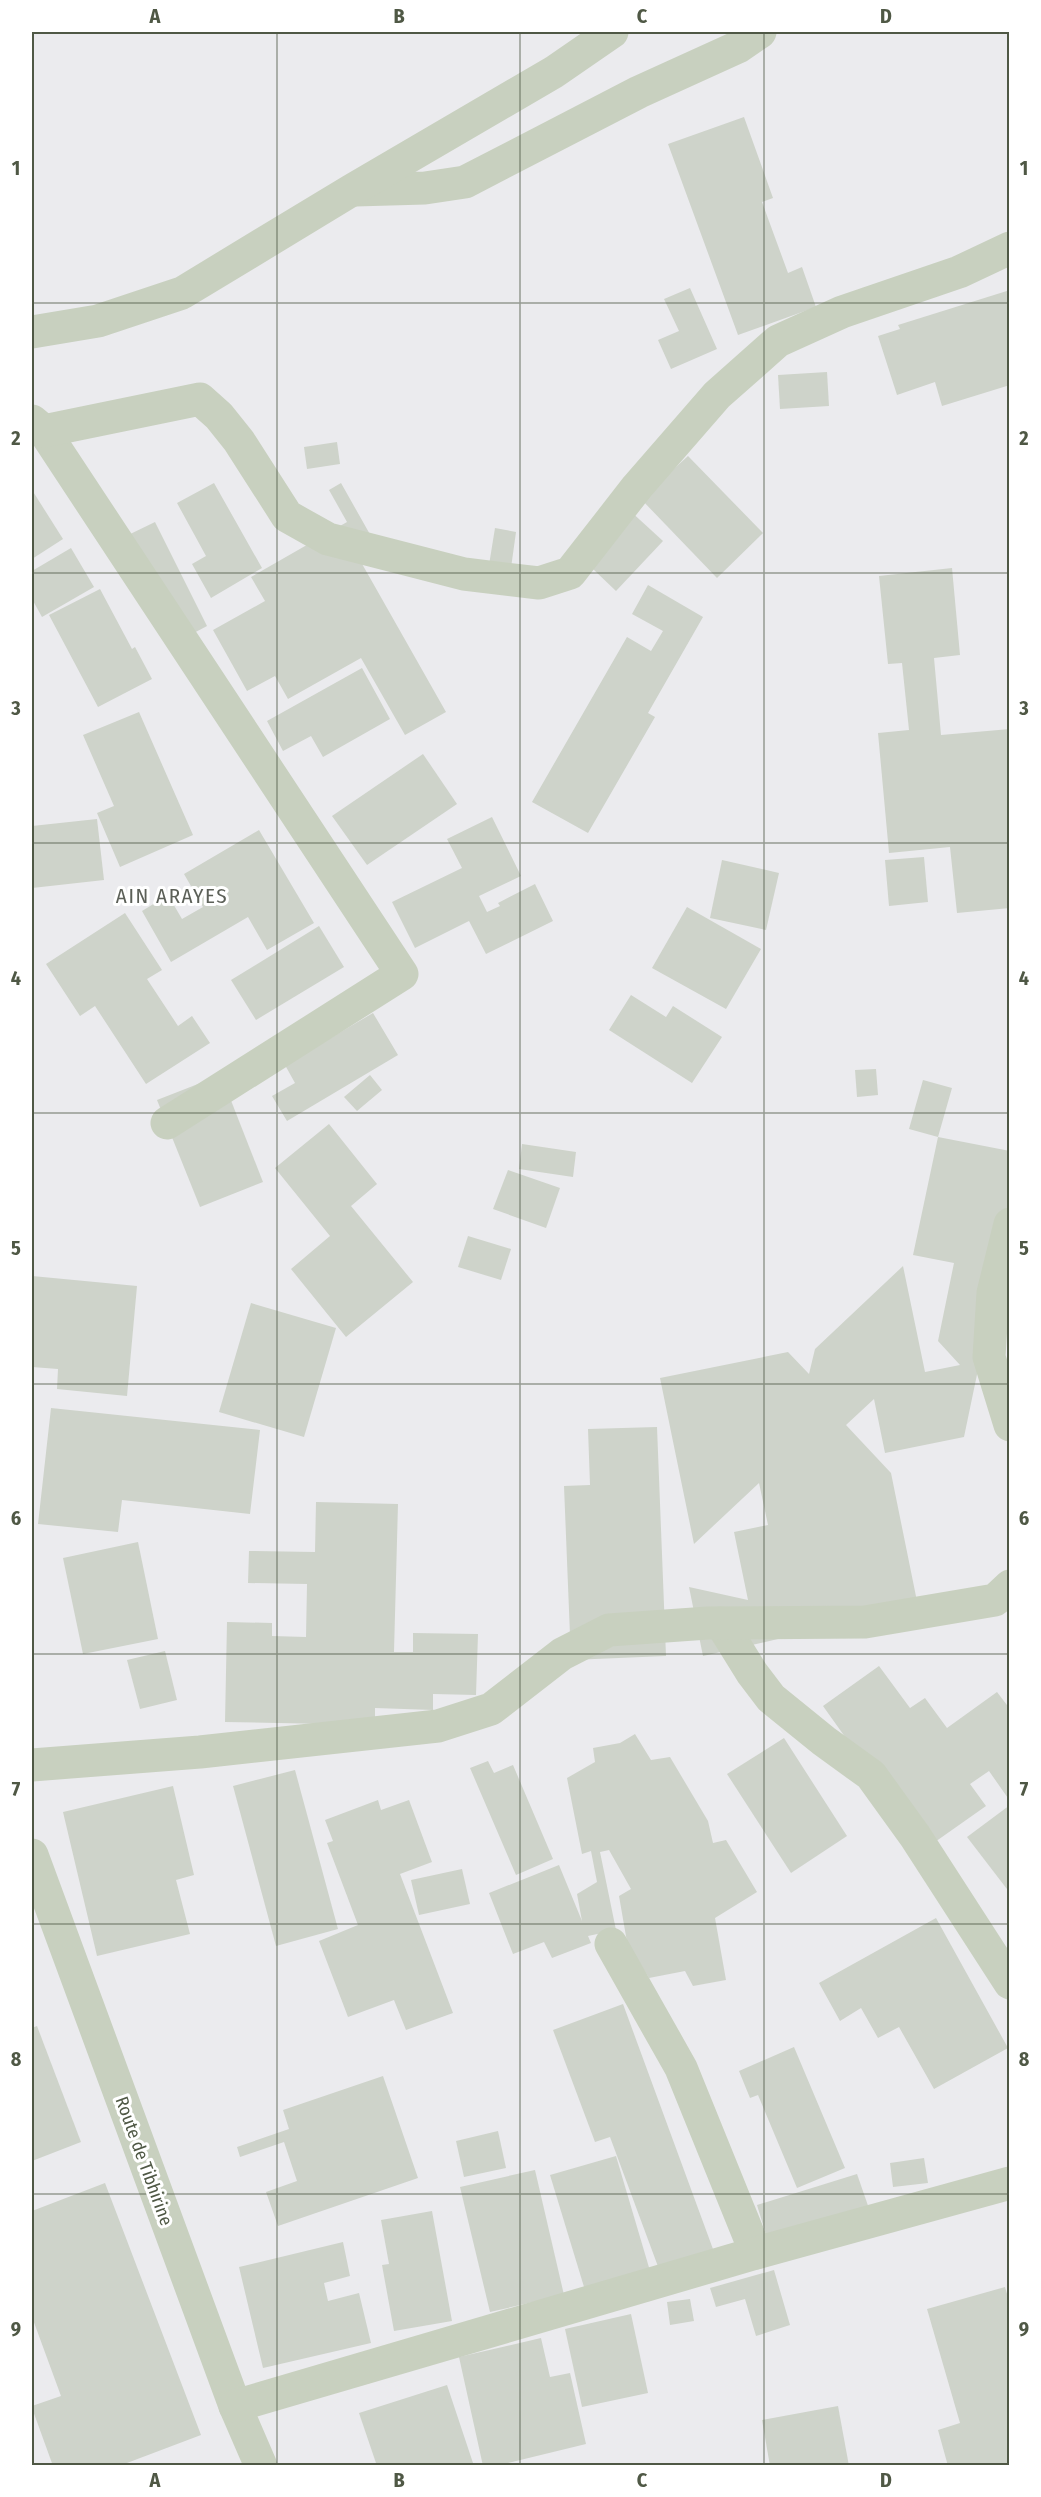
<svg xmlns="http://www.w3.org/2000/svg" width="1041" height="2497" viewBox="0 0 1041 2497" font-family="'Fira Sans Condensed',sans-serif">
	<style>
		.building { fill: #ced3ca }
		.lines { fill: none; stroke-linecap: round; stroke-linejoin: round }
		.minor { stroke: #c8d0bf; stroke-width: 33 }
		.grid { fill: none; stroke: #4f5845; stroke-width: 1.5; stroke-opacity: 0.55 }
		.labels { text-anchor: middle; stroke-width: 6; stroke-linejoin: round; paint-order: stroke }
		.street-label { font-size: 18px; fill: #4f5845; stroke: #fff }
		.quarter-label { font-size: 21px; letter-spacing: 1.5px; fill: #5c6058; stroke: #fff }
		.neatline { fill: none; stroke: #4f5845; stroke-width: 2 }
		.grid-label { font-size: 20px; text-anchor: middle; font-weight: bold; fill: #4f5845 }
	</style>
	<rect width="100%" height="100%" fill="#ebebee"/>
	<g class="building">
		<path d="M 744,117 L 773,198 L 762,202 L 788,273 L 802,267 L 816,307 L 738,335 L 668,144 Z"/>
		<path d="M 690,288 L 717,349 L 671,369 L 658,340 L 679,331 L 664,299 Z"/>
		<path d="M 1010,290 L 1010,385 L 942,406 L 935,382 L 897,395 L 878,336 L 900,329 L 898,325 Z"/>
		<path d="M 827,372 L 829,406 L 780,409 L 778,375 Z"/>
		<path d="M 337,442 L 340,464 L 307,469 L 304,447 Z"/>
		<path d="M 688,456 L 763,533 L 717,578 L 641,499 Z"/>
		<path d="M 214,483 L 262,568 L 211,598 L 192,564 L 206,556 L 177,503 Z"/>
		<path d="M 341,483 L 376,545 L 357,555 L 446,712 L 405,735 L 361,658 L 288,699 L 275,676 L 247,691 L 213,630 L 265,601 L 251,577 L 347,522 L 329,490 Z"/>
		<path d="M 32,490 L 63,539 L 32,559 Z"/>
		<path d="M 616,498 L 663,541 L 616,591 L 570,547 Z"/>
		<path d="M 155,522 L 207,626 L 175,643 L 122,538 Z"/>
		<path d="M 495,528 L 516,532 L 511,568 L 489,565 Z"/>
		<path d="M 71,548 L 94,587 L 42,617 L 32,599 L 32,571 Z"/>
		<path d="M 952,568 L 960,655 L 934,658 L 941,735 L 1010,729 L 1010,908 L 957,913 L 950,847 L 889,853 L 878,733 L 909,730 L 902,663 L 888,664 L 879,576 Z"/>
		<path d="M 648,585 L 703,617 L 648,713 L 655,717 L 588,833 L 532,802 L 627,637 L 651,651 L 663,631 L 632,614 Z"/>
		<path d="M 100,589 L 132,649 L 135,647 L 152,679 L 98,707 L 49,615 Z"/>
		<path d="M 362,668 L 390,719 L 323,757 L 311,736 L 283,751 L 267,721 Z"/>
		<path d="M 139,712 L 193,835 L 120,867 L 97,813 L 114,806 L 83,735 Z"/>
		<path d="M 423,754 L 457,804 L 367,865 L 332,816 Z"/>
		<path d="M 492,817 L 521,876 L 479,896 L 487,912 L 500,906 L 498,903 L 535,884 L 553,921 L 486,954 L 469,921 L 415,948 L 392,902 L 462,868 L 447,839 Z"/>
		<path d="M 97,819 L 104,880 L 32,888 L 32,826 Z"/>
		<path d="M 259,830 L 314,923 L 267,950 L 248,917 L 171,962 L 142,911 L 168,895 L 182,919 L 203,907 L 184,874 Z"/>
		<path d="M 924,857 L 928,902 L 889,906 L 885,860 Z"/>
		<path d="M 722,860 L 779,873 L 766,930 L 710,918 Z"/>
		<path d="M 687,907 L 761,949 L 726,1009 L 652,968 Z"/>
		<path d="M 125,913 L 162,970 L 147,979 L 178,1026 L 192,1016 L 210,1043 L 146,1084 L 95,1006 L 80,1016 L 46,964 Z"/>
		<path d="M 319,926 L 344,967 L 256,1020 L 231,980 Z"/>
		<path d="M 631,995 L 666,1017 L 673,1006 L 722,1037 L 692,1083 L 609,1030 Z"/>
		<path d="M 373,1013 L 398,1055 L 287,1121 L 272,1096 L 295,1083 L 285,1065 Z"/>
		<path d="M 876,1069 L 878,1095 L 857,1097 L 855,1070 Z"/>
		<path d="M 221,1075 L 263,1182 L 200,1207 L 157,1100 Z"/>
		<path d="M 370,1075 L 382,1090 L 357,1111 L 344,1097 Z"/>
		<path d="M 923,1080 L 952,1088 L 938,1137 L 909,1129 Z"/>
		<path d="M 329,1124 L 377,1184 L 351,1206 L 413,1282 L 346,1337 L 291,1269 L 330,1236 L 275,1168 Z"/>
		<path d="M 938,1137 L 1010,1151 L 1010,1216 L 964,1437 L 885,1453 L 874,1399 L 846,1425 L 891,1473 L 920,1616 L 778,1639 L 703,1656 L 689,1587 L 748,1600 L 734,1532 L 768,1525 L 759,1483 L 694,1544 L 660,1378 L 788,1352 L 809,1374 L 815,1349 L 903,1266 L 925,1372 L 960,1365 L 938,1341 L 954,1263 L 913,1255 Z"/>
		<path d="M 522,1144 L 576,1152 L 573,1177 L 519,1169 Z"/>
		<path d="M 508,1170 L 560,1188 L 546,1228 L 493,1209 Z"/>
		<path d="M 468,1236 L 511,1249 L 501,1280 L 458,1267 Z"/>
		<path d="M 32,1276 L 137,1286 L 127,1396 L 57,1389 L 58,1369 L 32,1367 Z"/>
		<path d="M 251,1303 L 336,1328 L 304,1437 L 219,1412 Z"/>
		<path d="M 51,1408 L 260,1430 L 250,1514 L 122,1500 L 118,1532 L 38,1524 Z"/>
		<path d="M 657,1427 L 666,1656 L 571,1660 L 564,1486 L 590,1485 L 588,1429 Z"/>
		<path d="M 316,1502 L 398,1504 L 394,1652 L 413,1652 L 413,1633 L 478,1634 L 476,1695 L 433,1694 L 433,1710 L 375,1708 L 375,1725 L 225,1722 L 227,1622 L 272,1623 L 272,1636 L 306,1637 L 307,1584 L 248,1583 L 249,1551 L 315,1552 Z"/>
		<path d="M 138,1542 L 158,1639 L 83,1654 L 63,1558 Z"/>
		<path d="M 165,1651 L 177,1700 L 140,1709 L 127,1660 Z"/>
		<path d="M 879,1666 L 910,1708 L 925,1698 L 947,1728 L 997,1692 L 1010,1709 L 1010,1801 L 989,1771 L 970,1784 L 986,1806 L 925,1849 L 823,1706 Z"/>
		<path d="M 635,1734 L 651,1760 L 670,1757 L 708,1821 L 713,1843 L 726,1840 L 757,1892 L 715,1918 L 726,1980 L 693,1986 L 685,1971 L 649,1978 L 627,1942 L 619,1896 L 631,1889 L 609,1850 L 600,1852 L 616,1930 L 588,1936 L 591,1943 L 552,1958 L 544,1942 L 513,1954 L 489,1893 L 559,1865 L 582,1921 L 577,1894 L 597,1882 L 591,1851 L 582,1854 L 567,1778 L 595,1762 L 593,1748 L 620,1743 Z"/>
		<path d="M 784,1738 L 847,1836 L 791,1873 L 727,1774 Z"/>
		<path d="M 488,1761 L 494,1773 L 513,1765 L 553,1859 L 516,1875 L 470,1768 Z"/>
		<path d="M 295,1770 L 338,1929 L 276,1946 L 233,1786 Z"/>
		<path d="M 173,1786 L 194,1875 L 176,1880 L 190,1934 L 97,1956 L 63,1812 Z"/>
		<path d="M 378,1800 L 381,1810 L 409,1800 L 432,1862 L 400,1874 L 453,2013 L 406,2030 L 394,2000 L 348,2017 L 319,1941 L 358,1925 L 327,1843 L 333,1841 L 325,1820 Z"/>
		<path d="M 1010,1805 L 1010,1893 L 967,1837 Z"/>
		<path d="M 462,1869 L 470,1904 L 419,1915 L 411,1880 Z"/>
		<path d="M 936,1918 L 1008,2048 L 934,2089 L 899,2027 L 878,2038 L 861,2008 L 840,2021 L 819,1983 Z"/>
		<path d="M 623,2004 L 717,2260 L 663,2280 L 610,2137 L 595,2142 L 553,2030 Z"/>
		<path d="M 37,2026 L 81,2142 L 32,2161 L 32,2028 Z"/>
		<path d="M 794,2047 L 845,2168 L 797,2188 L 758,2095 L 750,2098 L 739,2071 Z"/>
		<path d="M 383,2076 L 418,2178 L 278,2226 L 266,2192 L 297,2181 L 284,2142 L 240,2157 L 237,2147 L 289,2129 L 283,2110 Z"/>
		<path d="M 498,2131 L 506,2168 L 464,2177 L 456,2141 Z"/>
		<path d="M 616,2156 L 653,2281 L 588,2300 L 550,2175 Z"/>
		<path d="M 924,2158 L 928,2183 L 893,2187 L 890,2163 Z"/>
		<path d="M 535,2170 L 564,2295 L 490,2312 L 460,2187 Z"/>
		<path d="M 857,2174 L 873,2220 L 771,2251 L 757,2205 Z"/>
		<path d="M 105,2183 L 201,2435 L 119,2466 L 53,2466 L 32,2408 L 32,2406 L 61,2396 L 32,2317 L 32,2211 Z"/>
		<path d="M 432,2211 L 452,2321 L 394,2331 L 382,2265 L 389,2264 L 381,2220 Z"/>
		<path d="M 343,2242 L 350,2276 L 324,2283 L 328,2301 L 359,2293 L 371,2343 L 263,2368 L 239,2267 Z"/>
		<path d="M 774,2270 L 790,2325 L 756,2336 L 745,2299 L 716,2307 L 710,2288 Z"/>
		<path d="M 1005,2287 L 1010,2304 L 1010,2466 L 948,2466 L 938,2430 L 960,2423 L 927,2309 Z"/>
		<path d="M 690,2299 L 694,2321 L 670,2325 L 667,2302 Z"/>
		<path d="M 631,2314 L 648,2393 L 582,2407 L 565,2329 Z"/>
		<path d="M 541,2338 L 550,2377 L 570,2373 L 586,2444 L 496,2466 L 483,2466 L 459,2357 Z"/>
		<path d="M 447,2385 L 474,2466 L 377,2466 L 359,2413 Z"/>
		<path d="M 838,2406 L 849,2466 L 770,2466 L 762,2420 Z"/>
	</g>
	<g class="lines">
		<g class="minor">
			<path d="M 355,190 L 425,188 L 465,182 L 639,92 L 738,47 L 760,32"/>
			<path d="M 32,332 L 98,321 L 182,293 L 352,190 L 554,72 L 612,32"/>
			<path d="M 32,421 L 44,431 L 402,974 L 167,1123"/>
			<path d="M 44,431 L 200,399 L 219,416 L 239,441 L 287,516 L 328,539 L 464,574 L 539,583 L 570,573 L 637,487 L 717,395 L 778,341 L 842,312 L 959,272 L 1010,248"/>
			<path d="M 1010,1224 L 993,1293 L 989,1357 L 1010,1425"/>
			<path d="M 721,1623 L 752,1673 L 771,1698 L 824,1741 L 871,1775 L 915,1836 L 1010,1983"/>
			<path d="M 32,1765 L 200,1752 L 438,1726 L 491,1709 L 562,1654 L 609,1630 L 708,1623 L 865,1622 L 995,1600 L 1010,1586"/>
			<path d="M 32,1855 L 235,2406 L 261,2466"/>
			<path d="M 611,1944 L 681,2068 L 756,2253"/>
			<path d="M 235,2406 L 756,2253 L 1010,2183"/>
		</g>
	</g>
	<path class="grid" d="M 277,32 L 277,2466M 520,32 L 520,2466M 764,32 L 764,2466M 32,303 L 1010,303M 32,573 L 1010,573M 32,843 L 1010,843M 32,1113 L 1010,1113M 32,1384 L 1010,1384M 32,1654 L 1010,1654M 32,1924 L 1010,1924M 32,2194 L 1010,2194"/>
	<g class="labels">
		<g class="street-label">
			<text transform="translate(144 2161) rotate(70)" y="6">Route de Tibhirine</text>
		</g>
		<g class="quarter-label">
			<text x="172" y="903">AIN ARAYES</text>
		</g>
	</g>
	<rect width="1041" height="2497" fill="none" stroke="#ffffff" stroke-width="66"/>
	<rect x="33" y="33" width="975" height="2431" class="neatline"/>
	<g class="grid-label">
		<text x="155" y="23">A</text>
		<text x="399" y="23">B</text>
		<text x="642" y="23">C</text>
		<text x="886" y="23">D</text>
		<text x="16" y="175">1</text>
		<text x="1024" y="175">1</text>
		<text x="16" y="445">2</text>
		<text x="1024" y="445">2</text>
		<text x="16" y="715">3</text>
		<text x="1024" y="715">3</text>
		<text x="16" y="985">4</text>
		<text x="1024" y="985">4</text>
		<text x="16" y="1255">5</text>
		<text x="1024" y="1255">5</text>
		<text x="16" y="1525">6</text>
		<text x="1024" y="1525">6</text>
		<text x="16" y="1796">7</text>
		<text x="1024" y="1796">7</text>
		<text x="16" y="2066">8</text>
		<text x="1024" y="2066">8</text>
		<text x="16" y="2336">9</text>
		<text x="1024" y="2336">9</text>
		<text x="155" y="2487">A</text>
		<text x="399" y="2487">B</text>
		<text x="642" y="2487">C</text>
		<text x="886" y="2487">D</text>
	</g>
</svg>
